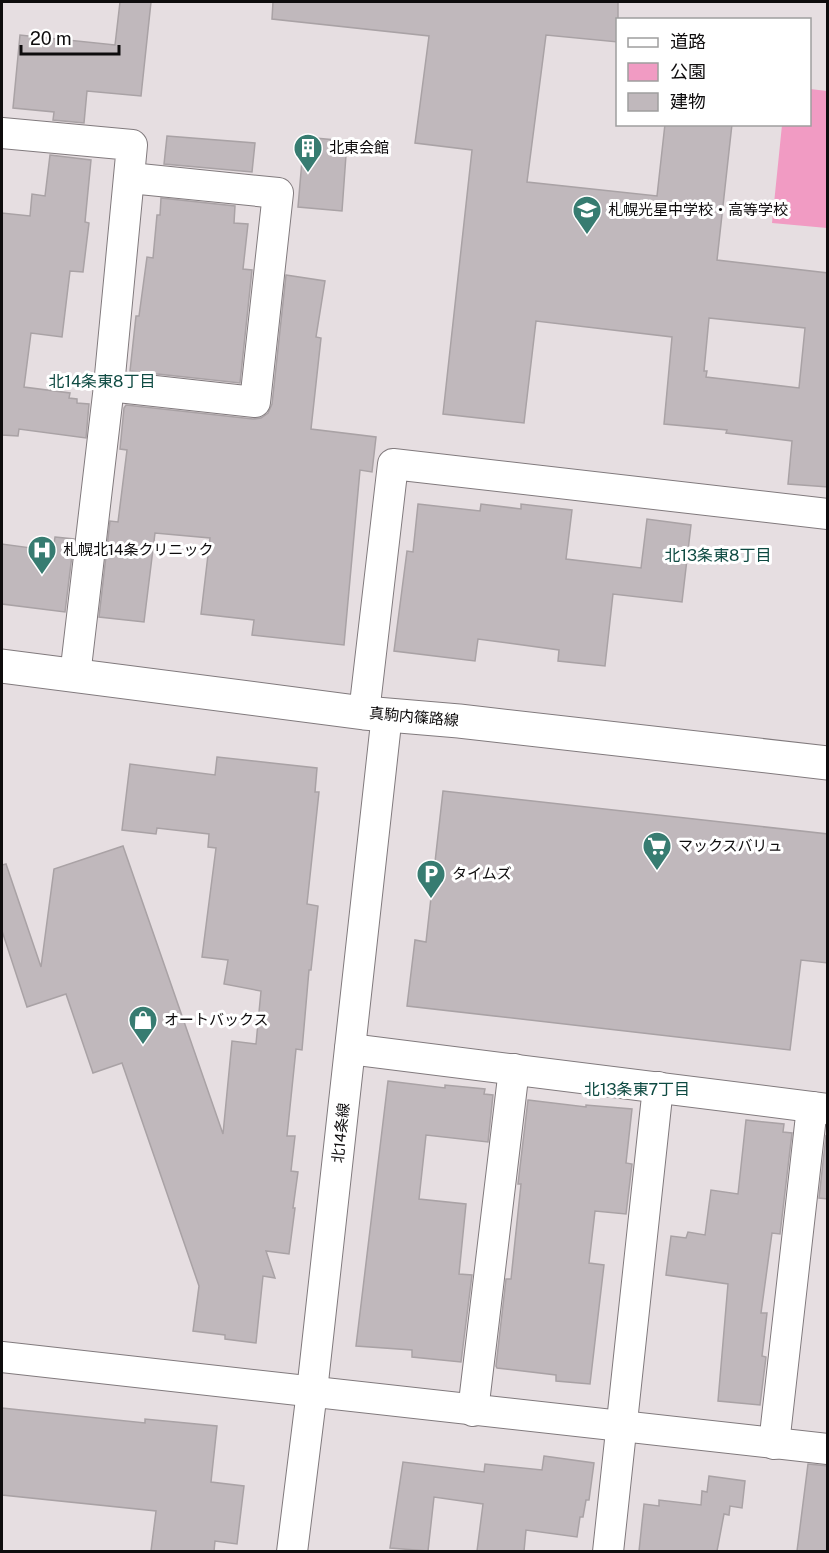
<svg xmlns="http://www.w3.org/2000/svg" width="829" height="1553" viewBox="0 0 829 1553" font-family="'Public Sans','Noto Sans JP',sans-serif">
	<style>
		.green { fill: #f19bc3 }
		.building { fill: #c0b8bc; stroke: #a9a2a5; stroke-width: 1.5; fill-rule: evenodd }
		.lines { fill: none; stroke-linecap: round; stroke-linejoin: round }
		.minor-casing { stroke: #817a7d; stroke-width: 32 }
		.primary-casing { stroke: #817a7d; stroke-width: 35 }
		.minor { stroke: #fff; stroke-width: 30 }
		.primary { stroke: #fff; stroke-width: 33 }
		.labels { text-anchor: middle; stroke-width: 6; stroke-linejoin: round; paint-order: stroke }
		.poi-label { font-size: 15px; fill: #0e0c0d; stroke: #fff; text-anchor: start }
		.street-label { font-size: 15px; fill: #0e0c0d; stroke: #fff }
		.neighbourhood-label { font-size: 16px; fill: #0e4a42; stroke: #fff }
	</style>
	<rect width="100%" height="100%" fill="#e6dee1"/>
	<path class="green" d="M 810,89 L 827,91 L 827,228 L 772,223 L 782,125 L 810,124 Z"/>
	<g class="building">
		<path d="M 120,2 L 151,2 L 141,96 L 87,91 L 84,123 L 53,120 L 54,112 L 13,108 L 20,35 L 115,45 Z"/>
		<path d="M 273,2 L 618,2 L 618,42 L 546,35 L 527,182 L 657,196 L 665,124 L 732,124 L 717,260 L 828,273 L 828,487 L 788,484 L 792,441 L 726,433 L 727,430 L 664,424 L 672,337 L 536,321 L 524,423 L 443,414 L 472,150 L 415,143 L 429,36 L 272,19 ZM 709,318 L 805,328 L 799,388 L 706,377 L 707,371 L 704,371 Z"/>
		<path d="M 167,136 L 255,143 L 252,172 L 164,164 Z"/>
		<path d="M 304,137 L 347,141 L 342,211 L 298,207 Z"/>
		<path d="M 50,155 L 91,160 L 85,222 L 89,223 L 83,272 L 70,271 L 62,337 L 31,333 L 24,387 L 70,393 L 69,398 L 77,399 L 77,403 L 89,404 L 86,438 L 19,429 L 18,436 L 2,435 L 2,213 L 30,216 L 32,194 L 45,196 Z"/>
		<path d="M 161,198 L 235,206 L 234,223 L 248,224 L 243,269 L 252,270 L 240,383 L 130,371 L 136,316 L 139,316 L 147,257 L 153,258 L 157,215 L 160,215 Z"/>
		<path d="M 286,275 L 325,281 L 316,337 L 321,338 L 311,429 L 376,437 L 372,472 L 360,470 L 344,645 L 252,635 L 254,620 L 201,614 L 210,538 L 155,533 L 144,622 L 99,617 L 110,521 L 118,522 L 127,450 L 120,449 L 124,408 L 126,405 L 253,419 L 261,418 L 268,413 L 272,404 Z"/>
		<path d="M 418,504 L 480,511 L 481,504 L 521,509 L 521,504 L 572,510 L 566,559 L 641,568 L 647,519 L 691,525 L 682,602 L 613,594 L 605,666 L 558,661 L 559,650 L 478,639 L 475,661 L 394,651 L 407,551 L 413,552 Z"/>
		<path d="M 55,537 L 74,539 L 65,612 L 2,604 L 2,544 L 53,551 Z"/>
		<path d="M 217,757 L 317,768 L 315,792 L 319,792 L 307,904 L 318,906 L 311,970 L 309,970 L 302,1050 L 296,1049 L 287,1136 L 295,1136 L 291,1171 L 298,1172 L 293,1208 L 295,1208 L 289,1254 L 266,1251 L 275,1278 L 263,1276 L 256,1343 L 225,1339 L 225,1335 L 193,1331 L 199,1286 L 122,1063 L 93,1073 L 66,994 L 27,1007 L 2,931 L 2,865 L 6,864 L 41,967 L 54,869 L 123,846 L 223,1134 L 232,1041 L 256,1044 L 261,991 L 224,984 L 228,960 L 202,957 L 216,848 L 208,847 L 209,834 L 157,828 L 156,834 L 122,830 L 130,764 L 215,775 Z"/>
		<path d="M 443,791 L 828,834 L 828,963 L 801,960 L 790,1050 L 407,1006 L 415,940 L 426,942 Z"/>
		<path d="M 388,1081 L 445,1088 L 445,1085 L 485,1089 L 484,1094 L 493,1095 L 488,1142 L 426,1135 L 419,1199 L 466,1204 L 459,1274 L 472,1275 L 461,1362 L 412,1357 L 412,1350 L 356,1346 Z"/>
		<path d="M 528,1100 L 586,1107 L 586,1105 L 632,1109 L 626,1163 L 632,1164 L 626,1214 L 595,1211 L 589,1263 L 604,1265 L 590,1384 L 556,1381 L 556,1375 L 497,1368 L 496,1366 L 506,1279 L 511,1279 L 521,1184 L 518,1184 Z"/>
		<path d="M 746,1120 L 784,1124 L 783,1132 L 792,1133 L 780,1234 L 772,1233 L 761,1313 L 767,1313 L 762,1356 L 766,1357 L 760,1405 L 718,1401 L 728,1284 L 666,1275 L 671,1236 L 686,1238 L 688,1232 L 705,1235 L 711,1190 L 738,1194 Z"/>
		<path d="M 826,1136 L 828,1137 L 828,1199 L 819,1198 Z"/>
		<path d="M 2,1408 L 145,1423 L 145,1419 L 217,1426 L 211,1482 L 244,1486 L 237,1544 L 215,1541 L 214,1551 L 151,1551 L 156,1511 L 2,1495 Z"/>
		<path d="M 544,1456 L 594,1463 L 589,1500 L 586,1500 L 583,1517 L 580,1517 L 577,1537 L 526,1530 L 524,1551 L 477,1551 L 483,1504 L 434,1497 L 428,1551 L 390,1548 L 403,1462 L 484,1472 L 485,1464 L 542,1470 Z"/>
		<path d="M 808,1464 L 828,1466 L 828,1551 L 797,1551 Z"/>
		<path d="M 709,1476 L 745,1481 L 742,1508 L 730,1506 L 729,1515 L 724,1514 L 717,1551 L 639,1551 L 644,1504 L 659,1506 L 659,1500 L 701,1505 L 702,1491 L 707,1492 Z"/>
	</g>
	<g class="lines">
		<g class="minor-casing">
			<g id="minor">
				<path d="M 2,133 L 132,145 L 109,386 L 75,676"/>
				<path d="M 109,386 L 255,402 L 278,193 L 130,178"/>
				<path d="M 364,713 L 393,464 L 828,514"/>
				<path d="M 350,1049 L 828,1109"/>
				<path d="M 2,1357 L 828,1449"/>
				<path d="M 473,1411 L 514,1069"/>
				<path d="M 774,1444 L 812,1107"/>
				<path d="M 292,1552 L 312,1391 L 387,714"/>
				<path d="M 608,1552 L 658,1087"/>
			</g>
		</g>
		<g class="primary-casing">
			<path id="primary" d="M 2,666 L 364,713 L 459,721 L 828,763"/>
		</g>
		<use href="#minor" class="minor"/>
		<use href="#primary" class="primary"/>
	</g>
	<defs>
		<g id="building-pin" transform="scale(1.5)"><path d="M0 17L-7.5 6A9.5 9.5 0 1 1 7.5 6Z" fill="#377c71" stroke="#fff"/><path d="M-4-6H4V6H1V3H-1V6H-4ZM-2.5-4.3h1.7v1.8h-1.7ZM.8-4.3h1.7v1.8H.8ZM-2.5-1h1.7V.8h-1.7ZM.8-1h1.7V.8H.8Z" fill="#fff"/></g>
		<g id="school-pin" transform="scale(1.5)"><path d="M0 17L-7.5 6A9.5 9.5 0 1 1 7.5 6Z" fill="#377c71" stroke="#fff"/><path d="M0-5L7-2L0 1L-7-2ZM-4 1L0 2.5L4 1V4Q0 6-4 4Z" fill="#fff"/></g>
		<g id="hospital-pin" transform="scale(1.5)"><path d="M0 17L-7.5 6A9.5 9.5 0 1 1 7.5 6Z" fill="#377c71" stroke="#fff"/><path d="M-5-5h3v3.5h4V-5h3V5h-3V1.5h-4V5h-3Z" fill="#fff"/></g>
		<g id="supermarket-pin" transform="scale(1.5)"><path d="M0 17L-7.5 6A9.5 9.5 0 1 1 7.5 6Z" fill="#377c71" stroke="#fff"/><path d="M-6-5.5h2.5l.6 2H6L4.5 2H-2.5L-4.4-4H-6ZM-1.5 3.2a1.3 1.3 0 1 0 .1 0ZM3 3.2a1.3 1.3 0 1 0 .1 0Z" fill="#fff"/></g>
		<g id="parking-pin" transform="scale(1.5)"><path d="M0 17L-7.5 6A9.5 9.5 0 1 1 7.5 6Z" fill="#377c71" stroke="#fff"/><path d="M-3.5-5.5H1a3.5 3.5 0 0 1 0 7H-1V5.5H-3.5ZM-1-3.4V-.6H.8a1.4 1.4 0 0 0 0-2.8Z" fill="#fff"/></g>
		<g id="shop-pin" transform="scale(1.5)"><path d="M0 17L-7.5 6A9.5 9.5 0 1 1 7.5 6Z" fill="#377c71" stroke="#fff"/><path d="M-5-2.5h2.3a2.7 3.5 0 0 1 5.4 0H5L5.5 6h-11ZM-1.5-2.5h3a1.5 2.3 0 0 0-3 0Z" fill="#fff"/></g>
	</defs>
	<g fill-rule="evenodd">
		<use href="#building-pin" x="308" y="148"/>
		<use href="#school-pin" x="587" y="210"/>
		<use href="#hospital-pin" x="42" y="550"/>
		<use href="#supermarket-pin" x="657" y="846"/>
		<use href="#parking-pin" x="431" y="874"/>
		<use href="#shop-pin" x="143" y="1020"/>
	</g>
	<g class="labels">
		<g class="poi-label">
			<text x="329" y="153">北東会館</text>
			<text x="608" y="215">札幌光星中学校・高等学校</text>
			<text x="63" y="555">札幌北14条クリニック</text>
			<text x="678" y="851">マックスバリュ</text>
			<text x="452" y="879">タイムズ</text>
			<text x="164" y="1025">オートバックス</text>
		</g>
		<g class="street-label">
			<text transform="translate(414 717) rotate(5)" y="5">真駒内篠路線</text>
			<text transform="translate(341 1133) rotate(-84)" y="5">北14条線</text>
		</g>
		<g class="neighbourhood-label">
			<text x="102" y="387">北14条東8丁目</text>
			<text x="718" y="561">北13条東8丁目</text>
			<text x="637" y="1095">北13条東7丁目</text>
		</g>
	</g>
	<rect width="829" height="1553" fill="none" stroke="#0e0c0d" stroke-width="6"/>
	<rect x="616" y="18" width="195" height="108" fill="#ffffff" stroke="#9f9e9e" stroke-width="1.5"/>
	<rect x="628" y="38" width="30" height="9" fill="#ffffff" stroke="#9f9e9e" stroke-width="1.5"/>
	<text x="670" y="48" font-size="18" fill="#0e0c0d">道路</text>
	<rect x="628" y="63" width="30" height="18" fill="#f19bc3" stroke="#9f9e9e" stroke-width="1.5"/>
	<text x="670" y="78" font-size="18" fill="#0e0c0d">公園</text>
	<rect x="628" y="93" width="30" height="18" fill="#c0b8bc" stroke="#9f9e9e" stroke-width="1.5"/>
	<text x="670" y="108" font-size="18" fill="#0e0c0d">建物</text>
	<path d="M21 45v9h98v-9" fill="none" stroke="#0e0c0d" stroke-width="3"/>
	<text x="30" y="45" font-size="18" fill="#0e0c0d" stroke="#ffffff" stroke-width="4.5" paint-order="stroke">20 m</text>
</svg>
